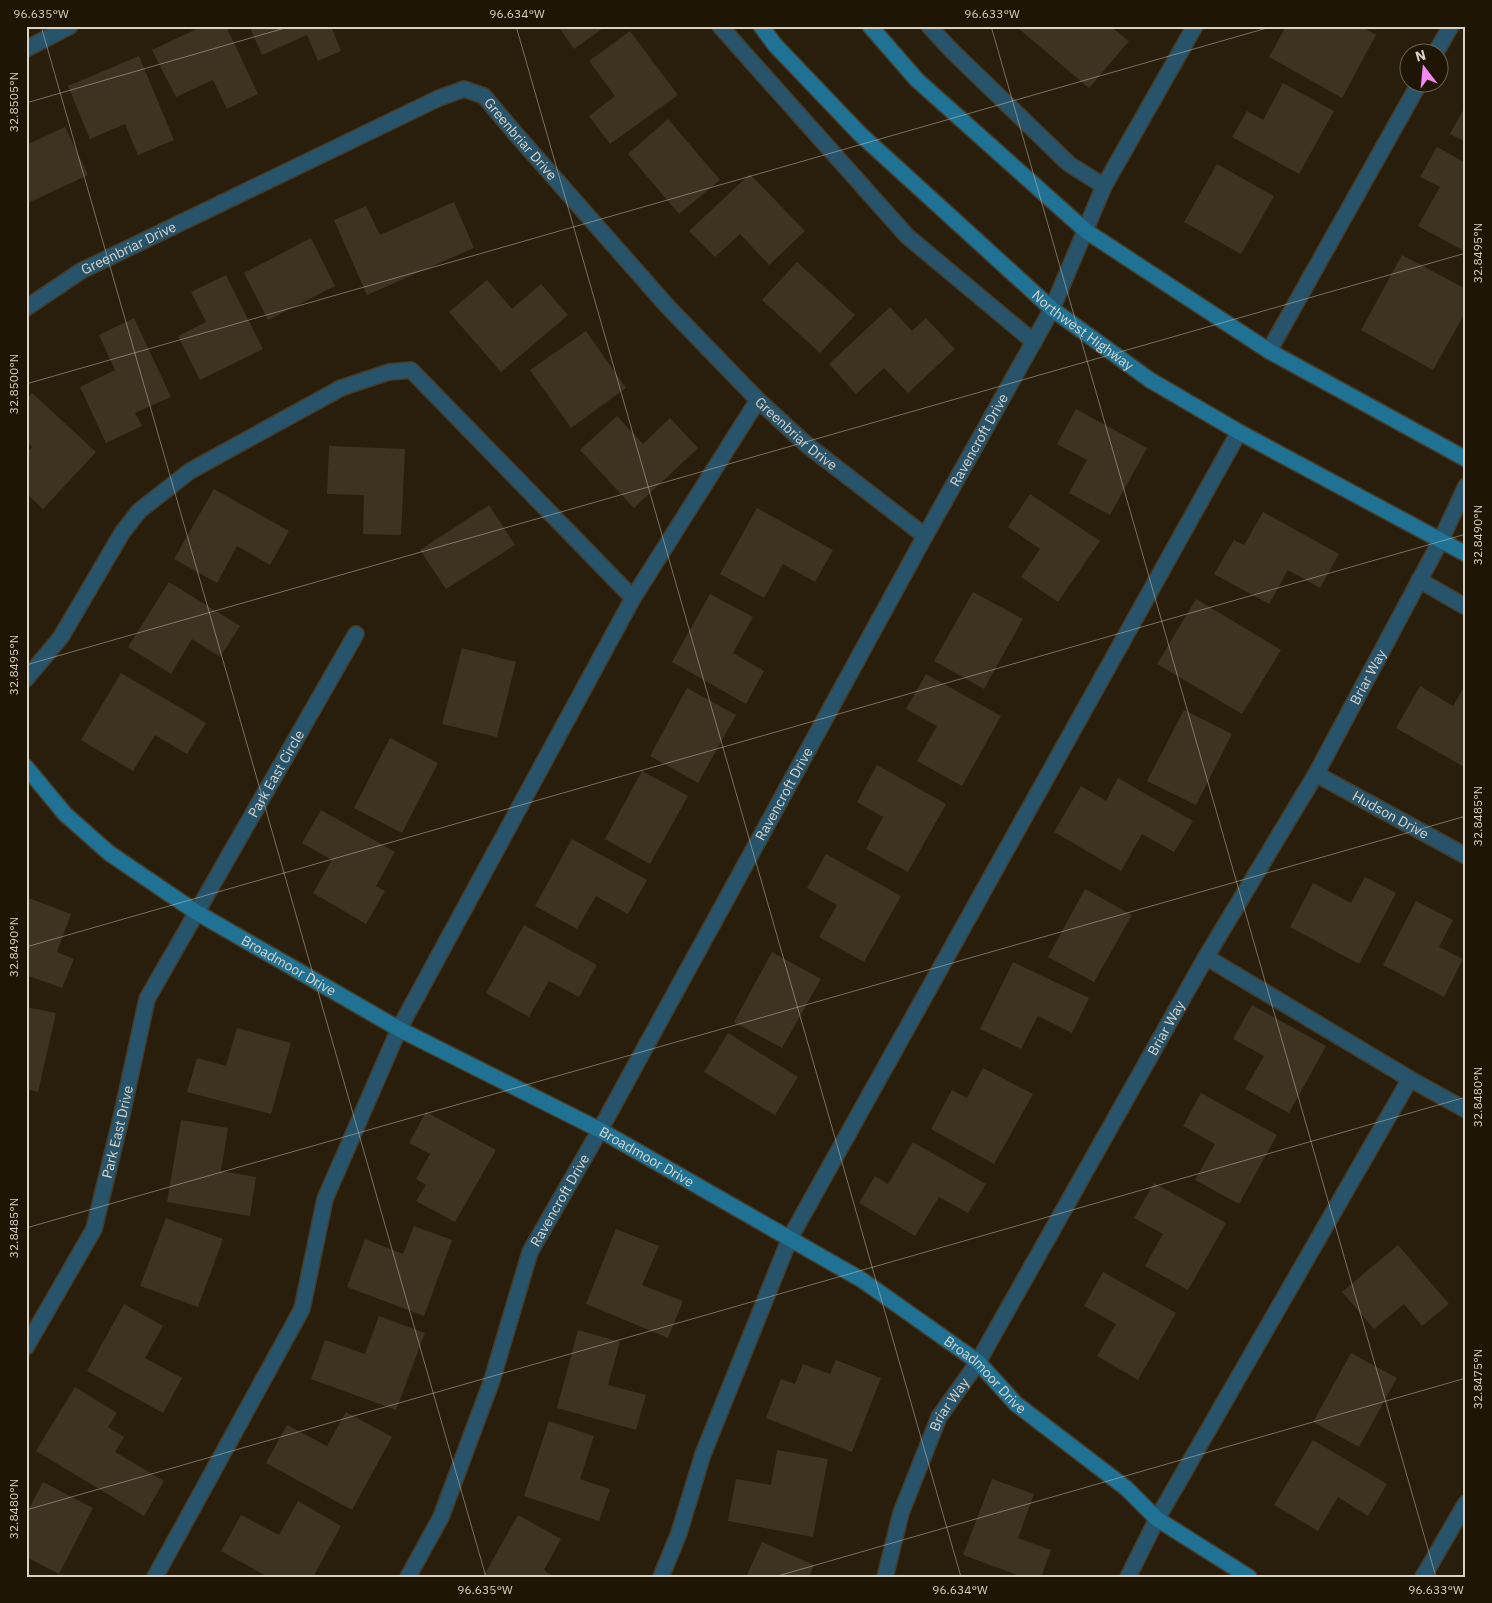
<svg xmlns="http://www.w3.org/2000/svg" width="1492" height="1603" viewBox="0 0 1492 1603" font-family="'IBM Plex Sans',sans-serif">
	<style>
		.building { fill: #3e3321 }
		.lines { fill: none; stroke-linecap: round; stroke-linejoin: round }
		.lane-casing { stroke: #443b29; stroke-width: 18 }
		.street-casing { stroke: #443b29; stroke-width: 18 }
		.secondary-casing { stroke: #443b29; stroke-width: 18 }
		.lane { stroke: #27546a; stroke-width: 15 }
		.street { stroke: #27546a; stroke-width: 15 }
		.secondary { stroke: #207294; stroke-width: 15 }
		.ticks { fill: none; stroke: #d9d2c7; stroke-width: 1; stroke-opacity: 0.45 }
		.labels { text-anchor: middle; stroke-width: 4.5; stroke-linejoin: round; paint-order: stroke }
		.street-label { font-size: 14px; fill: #d9d2c7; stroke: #1e1504 }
		.neatline { fill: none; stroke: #d9d2c7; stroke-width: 2 }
		.ticks-label { font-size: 12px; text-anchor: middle; fill: #d9d2c7 }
	</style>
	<rect width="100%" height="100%" fill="#281e0b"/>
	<g class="building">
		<path d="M 203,26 L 226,26 L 258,94 L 227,109 L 213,80 L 176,97 L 152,50 Z"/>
		<path d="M 249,26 L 331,26 L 341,51 L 318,61 L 307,35 L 262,55 Z"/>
		<path d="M 558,26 L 606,26 L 574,49 Z"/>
		<path d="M 1020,26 L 1110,26 L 1129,41 L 1089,88 L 1018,28 Z"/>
		<path d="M 1286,26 L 1361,26 L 1376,35 L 1342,98 L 1269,57 Z"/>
		<path d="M 630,31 L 678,95 L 610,144 L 589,116 L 615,96 L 589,61 Z"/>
		<path d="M 139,56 L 174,140 L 138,155 L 125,124 L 90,139 L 68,86 Z"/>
		<path d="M 1283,83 L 1334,111 L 1299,174 L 1232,137 L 1247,111 L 1263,120 Z"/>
		<path d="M 1466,105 L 1466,142 L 1450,134 Z"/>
		<path d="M 668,119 L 720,180 L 679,214 L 628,154 Z"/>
		<path d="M 65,127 L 88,175 L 26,204 L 26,145 Z"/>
		<path d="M 1437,147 L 1466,163 L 1466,252 L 1418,226 L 1440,187 L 1420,177 Z"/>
		<path d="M 1217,164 L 1274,196 L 1241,254 L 1184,222 Z"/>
		<path d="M 750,174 L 805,231 L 769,265 L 740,234 L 715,257 L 689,231 Z"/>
		<path d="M 454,202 L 474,248 L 367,295 L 334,220 L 366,206 L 380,235 Z"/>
		<path d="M 311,238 L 335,286 L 268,320 L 244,273 Z"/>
		<path d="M 1402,255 L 1466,289 L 1466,311 L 1433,370 L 1361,330 Z"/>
		<path d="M 797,262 L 855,315 L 820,353 L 762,300 Z"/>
		<path d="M 226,275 L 263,349 L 200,380 L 178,336 L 206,322 L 191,292 Z"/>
		<path d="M 487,280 L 512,309 L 541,284 L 568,315 L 501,372 L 449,312 Z"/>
		<path d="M 890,307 L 912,331 L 926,318 L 955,349 L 908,393 L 884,368 L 856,394 L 829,364 Z"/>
		<path d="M 134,318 L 171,397 L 135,413 L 142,426 L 106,443 L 80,387 L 115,370 L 99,335 Z"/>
		<path d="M 586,331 L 626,388 L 571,428 L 530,370 Z"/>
		<path d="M 32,393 L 96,452 L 43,509 L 26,493 L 26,453 L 32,447 L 26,442 L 26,399 Z"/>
		<path d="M 1076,409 L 1147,448 L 1110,515 L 1069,493 L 1087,460 L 1057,444 Z"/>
		<path d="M 617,416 L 643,444 L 670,418 L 698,448 L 634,508 L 580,450 Z"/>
		<path d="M 329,446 L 405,449 L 401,535 L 363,534 L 364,495 L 327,494 Z"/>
		<path d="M 214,489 L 289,531 L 270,565 L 237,546 L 217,583 L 174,559 Z"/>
		<path d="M 1030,494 L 1100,541 L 1058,602 L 1021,577 L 1040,549 L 1008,527 Z"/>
		<path d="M 489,505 L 515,545 L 446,589 L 420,550 Z"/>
		<path d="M 757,508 L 833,550 L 815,582 L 783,564 L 764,598 L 720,574 Z"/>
		<path d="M 1263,512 L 1339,554 L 1320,588 L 1288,570 L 1269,604 L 1214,574 L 1234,540 L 1244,545 Z"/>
		<path d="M 169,582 L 240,626 L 220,657 L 192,639 L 171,674 L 128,647 Z"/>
		<path d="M 973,592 L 1023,619 L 984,689 L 934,661 Z"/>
		<path d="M 710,594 L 753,617 L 733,653 L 764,671 L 746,704 L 672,662 Z"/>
		<path d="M 1196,599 L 1281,650 L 1242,714 L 1157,664 Z"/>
		<path d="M 462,648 L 516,662 L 497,737 L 442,724 Z"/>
		<path d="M 121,673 L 206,723 L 187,754 L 155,735 L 133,771 L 81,740 Z"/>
		<path d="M 926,674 L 1001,716 L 962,786 L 917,761 L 937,726 L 906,709 Z"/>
		<path d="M 1466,684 L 1466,768 L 1396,728 L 1420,686 L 1453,706 Z"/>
		<path d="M 687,688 L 736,715 L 698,783 L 650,756 Z"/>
		<path d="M 1184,710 L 1232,734 L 1196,805 L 1147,781 Z"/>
		<path d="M 390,738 L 438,763 L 402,833 L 354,808 Z"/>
		<path d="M 877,765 L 946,804 L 908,872 L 866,849 L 883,817 L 857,802 Z"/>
		<path d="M 642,771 L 688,796 L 650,864 L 605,839 Z"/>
		<path d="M 1118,778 L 1193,821 L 1174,852 L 1142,834 L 1121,871 L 1054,832 L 1081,786 L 1106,801 Z"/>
		<path d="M 321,810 L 395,852 L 376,886 L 385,891 L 366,924 L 313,893 L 332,860 L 302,843 Z"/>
		<path d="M 572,839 L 647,880 L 628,914 L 596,896 L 577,929 L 535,906 Z"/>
		<path d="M 826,854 L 901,896 L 864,962 L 819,937 L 837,905 L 807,888 Z"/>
		<path d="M 1365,877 L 1396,893 L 1359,964 L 1290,927 L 1313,883 L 1351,903 Z"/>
		<path d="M 1085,889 L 1132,915 L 1094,982 L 1048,957 Z"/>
		<path d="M 26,897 L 71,914 L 57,952 L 74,959 L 62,988 L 26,975 Z"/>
		<path d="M 1416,901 L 1453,920 L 1439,947 L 1463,959 L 1444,997 L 1383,965 Z"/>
		<path d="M 524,925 L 597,965 L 579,997 L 549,981 L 529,1017 L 486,993 Z"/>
		<path d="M 772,952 L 821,979 L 782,1048 L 734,1022 Z"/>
		<path d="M 1013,962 L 1089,998 L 1072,1033 L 1038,1016 L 1021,1049 L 980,1029 Z"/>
		<path d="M 1252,1005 L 1326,1046 L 1289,1113 L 1245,1089 L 1264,1056 L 1233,1039 Z"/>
		<path d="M 26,1007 L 56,1013 L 38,1092 L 26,1089 Z"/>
		<path d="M 237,1028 L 291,1043 L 271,1114 L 187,1092 L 197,1058 L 226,1066 Z"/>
		<path d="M 728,1033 L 798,1077 L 775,1115 L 704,1072 Z"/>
		<path d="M 983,1068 L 1033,1094 L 994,1164 L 931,1129 L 952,1090 L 967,1098 Z"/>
		<path d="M 1201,1093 L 1277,1135 L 1239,1204 L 1195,1180 L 1215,1144 L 1183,1126 Z"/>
		<path d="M 426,1112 L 496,1150 L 455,1222 L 416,1201 L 426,1185 L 416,1179 L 430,1154 L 409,1143 Z"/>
		<path d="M 181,1120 L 228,1128 L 221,1171 L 256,1177 L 250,1216 L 167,1202 Z"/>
		<path d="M 913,1142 L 986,1184 L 968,1213 L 939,1197 L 915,1236 L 859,1203 L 875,1176 L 888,1184 Z"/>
		<path d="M 1154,1183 L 1226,1223 L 1188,1290 L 1145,1266 L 1163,1234 L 1134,1218 Z"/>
		<path d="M 166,1218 L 223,1239 L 198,1307 L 140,1286 Z"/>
		<path d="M 414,1226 L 452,1240 L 424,1316 L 347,1287 L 365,1239 L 403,1254 Z"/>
		<path d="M 616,1229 L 659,1246 L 642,1285 L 683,1301 L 668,1338 L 586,1304 Z"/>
		<path d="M 1398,1245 L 1449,1304 L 1422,1326 L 1404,1304 L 1374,1329 L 1342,1292 Z"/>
		<path d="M 1103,1272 L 1176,1313 L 1138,1380 L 1097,1356 L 1116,1324 L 1084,1306 Z"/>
		<path d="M 124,1304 L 163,1326 L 145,1358 L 182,1378 L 163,1413 L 87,1371 Z"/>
		<path d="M 379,1316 L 425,1333 L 396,1410 L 311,1379 L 325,1340 L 365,1354 Z"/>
		<path d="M 578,1330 L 620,1342 L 608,1385 L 646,1395 L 636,1430 L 557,1408 Z"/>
		<path d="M 1351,1353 L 1397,1378 L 1359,1447 L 1313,1422 Z"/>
		<path d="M 836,1360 L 881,1378 L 852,1452 L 766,1418 L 781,1379 L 795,1384 L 803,1364 L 830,1374 Z"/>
		<path d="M 75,1387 L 117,1413 L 108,1427 L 124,1437 L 115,1452 L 164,1481 L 144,1516 L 36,1451 Z"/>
		<path d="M 346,1412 L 392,1437 L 352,1510 L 266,1463 L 287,1425 L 327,1446 Z"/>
		<path d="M 549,1421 L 594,1436 L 580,1479 L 610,1489 L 599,1521 L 524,1496 Z"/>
		<path d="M 1313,1440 L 1387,1484 L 1368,1516 L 1338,1497 L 1318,1531 L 1274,1505 Z"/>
		<path d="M 777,1450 L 828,1459 L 813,1537 L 728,1521 L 736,1479 L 771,1485 Z"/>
		<path d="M 992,1479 L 1034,1494 L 1018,1538 L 1051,1550 L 1041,1577 L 1023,1577 L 963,1555 Z"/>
		<path d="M 43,1482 L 93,1508 L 59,1574 L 26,1557 L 26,1514 Z"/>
		<path d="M 298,1501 L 341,1526 L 313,1577 L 268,1577 L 221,1551 L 241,1515 L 279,1535 Z"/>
		<path d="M 518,1515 L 561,1539 L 544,1570 L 555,1577 L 483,1577 Z"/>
		<path d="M 762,1542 L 814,1565 L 809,1577 L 746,1577 Z"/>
	</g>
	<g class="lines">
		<g class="lane-casing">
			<g id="lane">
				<path d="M 720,26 L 907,236 L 1034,342"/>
				<path d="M 929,26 L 951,50 L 1069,164 L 1104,186"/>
				<path d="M 26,49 L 70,26"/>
				<path d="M 1436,52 L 1451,26"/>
				<path d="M 1269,351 L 1420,82"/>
				<path d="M 1419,580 L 1466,607"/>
				<path d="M 26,679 L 61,637 L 122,533 L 139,511 L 190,471 L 341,388 L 389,372 L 411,370 L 633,598"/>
				<path d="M 1206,957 L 1410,1079 L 1466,1110"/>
				<path d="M 155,1577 L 302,1309 L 325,1199 L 399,1029 L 633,598 L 758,400"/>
				<path d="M 661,1577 L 679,1533 L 703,1454 L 790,1238 L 1239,432"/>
				<path d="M 1128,1577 L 1157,1519 L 1410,1079"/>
			</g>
		</g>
		<g class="street-casing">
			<g id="street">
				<path id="s1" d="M 26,308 L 81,271 L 439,98 L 464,89 L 484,96 L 514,132 L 668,307 L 758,400 L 807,445 L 925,536"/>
				<path id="s2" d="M 1316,774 L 1466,856"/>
				<path id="s3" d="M 26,1347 L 94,1229 L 122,1114 L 147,999 L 356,634"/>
				<path id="s4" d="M 408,1577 L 441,1517 L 492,1380 L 530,1252 L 600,1130 L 925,536 L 1052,309 L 1104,186 L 1195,26"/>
				<path id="s5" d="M 885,1577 L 901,1513 L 939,1417 L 978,1362 L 1206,957 L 1316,774 L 1441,540 L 1466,486"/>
				<path d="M 1423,1577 L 1466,1503"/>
			</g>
		</g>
		<g class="secondary-casing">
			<g id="secondary">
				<path id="s6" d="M 761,26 L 775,45 L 860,134 L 1052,309 L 1150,380 L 1239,432 L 1466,554"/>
				<path d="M 870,26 L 917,80 L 1086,231 L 1269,351 L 1466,459"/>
				<path id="s7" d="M 26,767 L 65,814 L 109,853 L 196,912 L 399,1029 L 600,1130 L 862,1280 L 978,1362 L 1016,1404 L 1126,1488 L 1157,1519 L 1249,1577"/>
			</g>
		</g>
		<use href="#lane" class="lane"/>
		<use href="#street" class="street"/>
		<use href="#secondary" class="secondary"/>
	</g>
	<path class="ticks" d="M 41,26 L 486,1577M 516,26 L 961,1577M 991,26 L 1436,1577M 26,103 L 292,26M 26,384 L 1274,26M 26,665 L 1466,253M 26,947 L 1466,534M 26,1228 L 1466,816M 26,1510 L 1466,1097M 774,1577 L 1466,1378"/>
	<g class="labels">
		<g class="street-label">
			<text dy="5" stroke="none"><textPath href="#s1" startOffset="568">Greenbriar Drive</textPath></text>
			<text dy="5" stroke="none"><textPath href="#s1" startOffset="119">Greenbriar Drive</textPath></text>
			<text dy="5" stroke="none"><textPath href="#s6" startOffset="444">Northwest Highway</textPath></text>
			<text dy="5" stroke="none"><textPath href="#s1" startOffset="972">Greenbriar Drive</textPath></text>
			<text dy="5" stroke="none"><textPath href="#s4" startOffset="1276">Ravencroft Drive</textPath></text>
			<text dy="5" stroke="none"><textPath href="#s5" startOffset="1025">Briar Way</textPath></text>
			<text dy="5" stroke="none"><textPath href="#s3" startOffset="632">Park East Circle</textPath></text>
			<text dy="5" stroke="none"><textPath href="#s4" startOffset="872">Ravencroft Drive</textPath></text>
			<text dy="5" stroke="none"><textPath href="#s2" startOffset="85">Hudson Drive</textPath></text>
			<text dy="5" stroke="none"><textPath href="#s7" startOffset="332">Broadmoor Drive</textPath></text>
			<text dy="5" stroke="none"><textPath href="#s5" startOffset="620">Briar Way</textPath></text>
			<text dy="5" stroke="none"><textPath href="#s3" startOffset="236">Park East Drive</textPath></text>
			<text dy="5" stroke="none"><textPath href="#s7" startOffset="738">Broadmoor Drive</textPath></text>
			<text dy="5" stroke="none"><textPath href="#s4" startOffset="408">Ravencroft Drive</textPath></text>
			<text dy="5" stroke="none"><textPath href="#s7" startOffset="1142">Broadmoor Drive</textPath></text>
			<text dy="5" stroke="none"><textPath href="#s5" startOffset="185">Briar Way</textPath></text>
		</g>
	</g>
	<rect width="1492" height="1603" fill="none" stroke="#1e1504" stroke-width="55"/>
	<g transform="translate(1424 68) rotate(344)"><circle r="24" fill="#1e1504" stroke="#696152"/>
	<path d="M0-4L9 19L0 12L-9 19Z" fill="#f489f0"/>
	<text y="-8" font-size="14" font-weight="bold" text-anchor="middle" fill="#d9d2c7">N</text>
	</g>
	<rect x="28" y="28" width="1436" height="1548" class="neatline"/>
	<g class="ticks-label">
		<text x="41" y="18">96.635°W</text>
		<text x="517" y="18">96.634°W</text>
		<text x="992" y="18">96.633°W</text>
		<text transform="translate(14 102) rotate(-90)" y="4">32.8505°N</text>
		<text transform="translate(1478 253) rotate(-90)" y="4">32.8495°N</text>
		<text transform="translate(14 384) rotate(-90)" y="4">32.8500°N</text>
		<text transform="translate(1478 535) rotate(-90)" y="4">32.8490°N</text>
		<text transform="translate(14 665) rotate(-90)" y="4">32.8495°N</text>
		<text transform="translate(1478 816) rotate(-90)" y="4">32.8485°N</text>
		<text transform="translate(14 947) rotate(-90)" y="4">32.8490°N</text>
		<text transform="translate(1478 1097) rotate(-90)" y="4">32.8480°N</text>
		<text transform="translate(14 1228) rotate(-90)" y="4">32.8485°N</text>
		<text transform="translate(1478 1379) rotate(-90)" y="4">32.8475°N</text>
		<text transform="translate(14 1509) rotate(-90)" y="4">32.8480°N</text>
		<text x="485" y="1594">96.635°W</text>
		<text x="960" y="1594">96.634°W</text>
		<text x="1436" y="1594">96.633°W</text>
	</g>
</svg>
